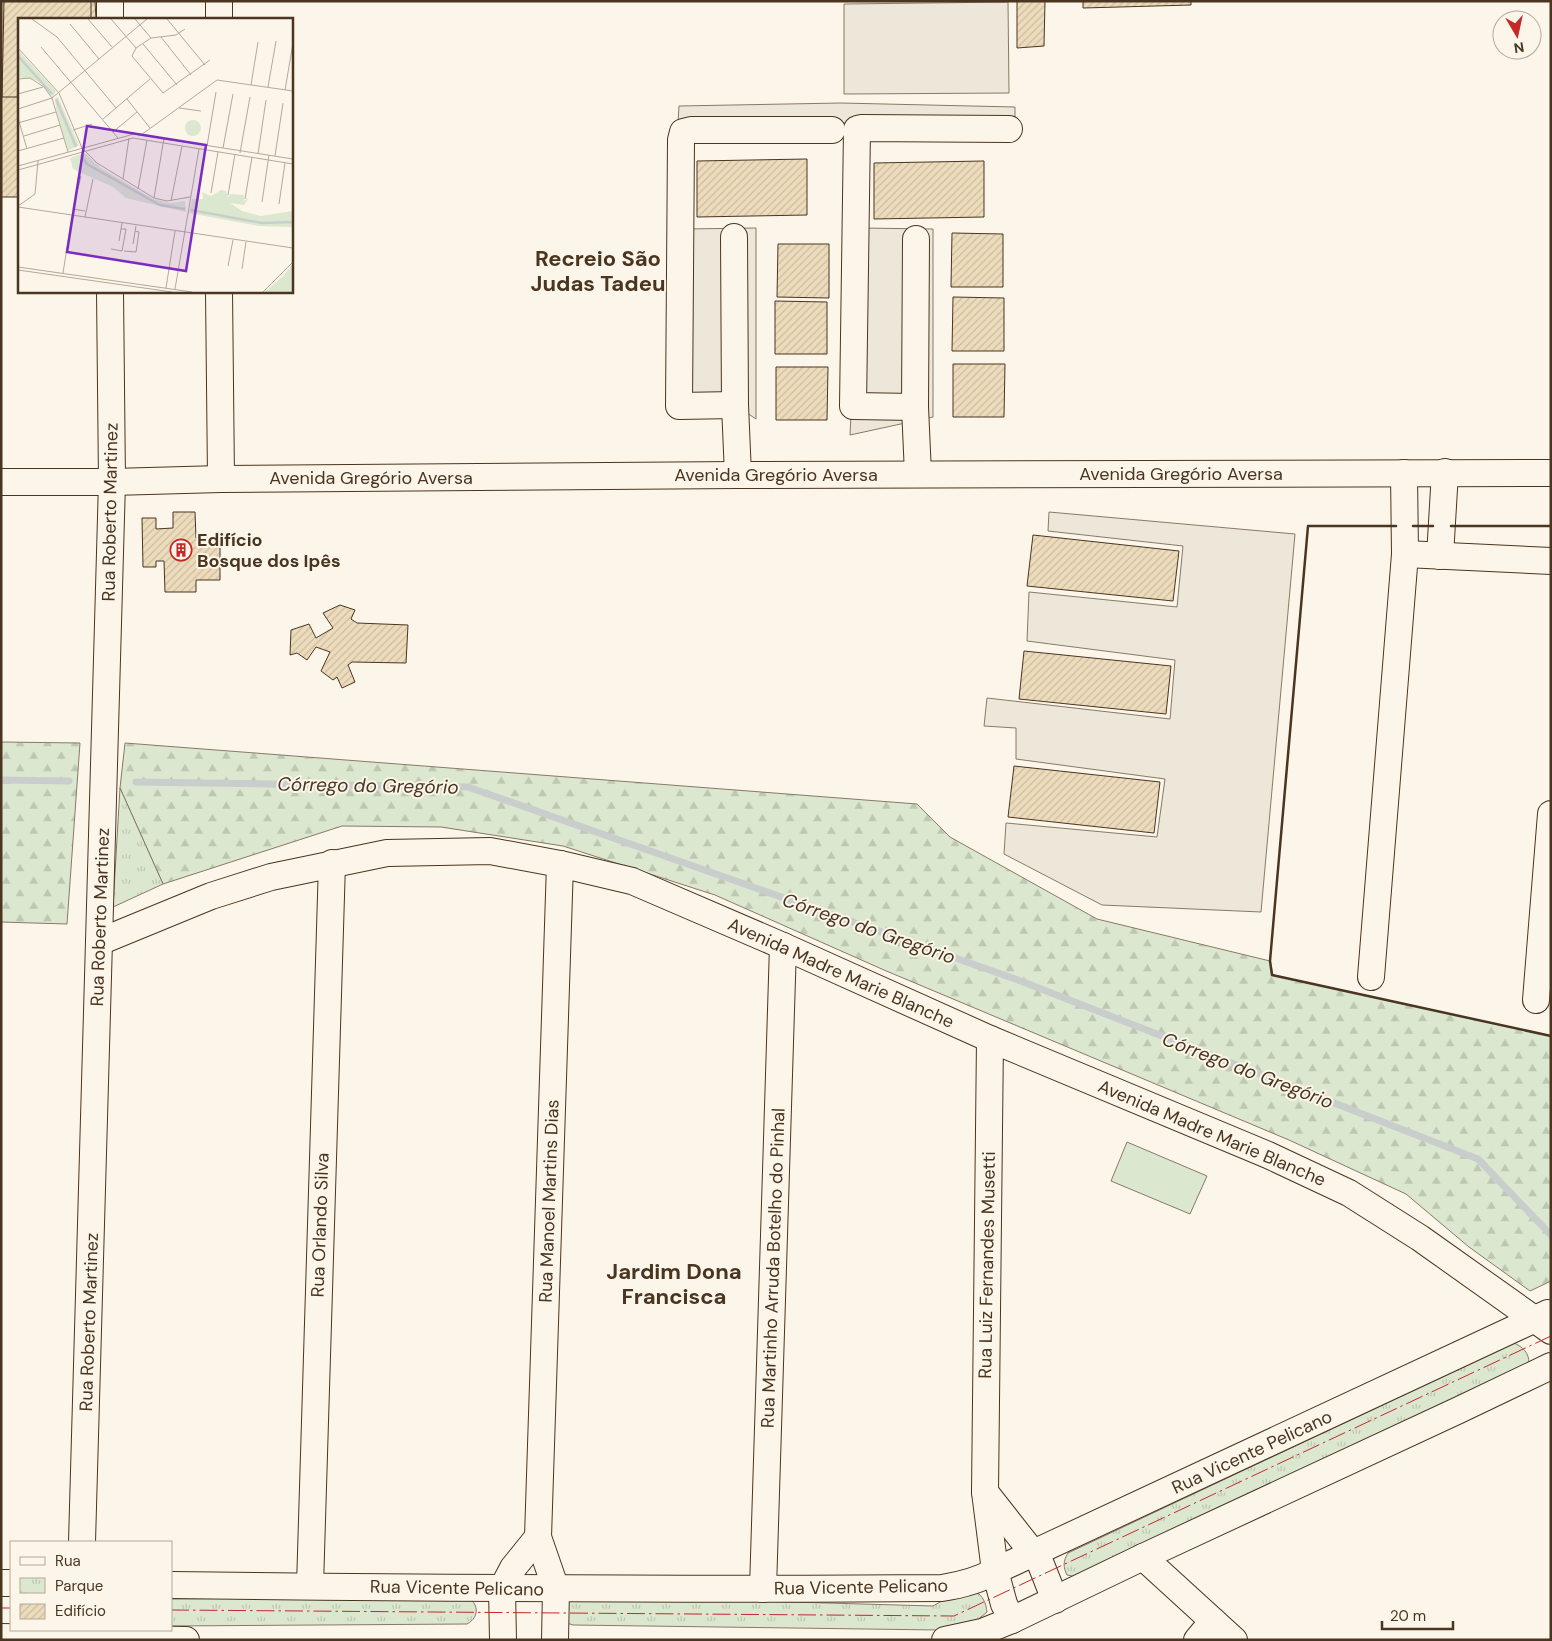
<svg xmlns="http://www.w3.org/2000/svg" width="1552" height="1641" viewBox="0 0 1552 1641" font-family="'DM Sans',sans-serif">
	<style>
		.forest { fill: url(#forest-firs); stroke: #887966 }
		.park { fill: url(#park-tufts); stroke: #887966 }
		.pitch { fill: #dce7d0; stroke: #887966 }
		.parking { fill: #ede7d9; stroke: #887966 }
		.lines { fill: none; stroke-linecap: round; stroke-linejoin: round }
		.stream { stroke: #c9cecd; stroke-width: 7 }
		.building { fill: url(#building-hatch); stroke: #4a3520 }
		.minor-casing { stroke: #4a3520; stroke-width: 28 }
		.minor { stroke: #fbf6e9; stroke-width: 26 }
		.wall { stroke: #4a3520; stroke-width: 2.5 }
		.power { stroke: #c62828; stroke-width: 1; stroke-dasharray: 18 4 2.5 4; stroke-linecap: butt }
		.labels { text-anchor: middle; stroke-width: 4; stroke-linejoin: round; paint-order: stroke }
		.street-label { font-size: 18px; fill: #4a3520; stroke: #fbf6e9 }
		.poi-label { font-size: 18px; font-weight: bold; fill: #4a3520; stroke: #fbf6e9; text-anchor: start }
		.water-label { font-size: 19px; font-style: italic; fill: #4a3520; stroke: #fbf6e9 }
		.district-label { font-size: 22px; font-weight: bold; fill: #4a3520; stroke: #fbf6e9 }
		.inset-river { fill: none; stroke: #c9cecd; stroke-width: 2.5 }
		.inset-road { fill: none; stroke: #b4a999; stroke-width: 1 }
		.view { fill: #7b2cbf; fill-opacity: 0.15; stroke: #7b2cbf; stroke-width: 2.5 }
		.inset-edge { fill: none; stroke: #4a3520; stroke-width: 2.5 }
	</style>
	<defs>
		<pattern id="forest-firs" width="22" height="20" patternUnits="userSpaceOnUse" patternTransform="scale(1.25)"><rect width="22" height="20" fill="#dce7d0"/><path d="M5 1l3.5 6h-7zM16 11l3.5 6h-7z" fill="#bec7b2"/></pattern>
		<pattern id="park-tufts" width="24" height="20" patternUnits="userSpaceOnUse" patternTransform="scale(1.25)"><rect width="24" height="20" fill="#dce7d0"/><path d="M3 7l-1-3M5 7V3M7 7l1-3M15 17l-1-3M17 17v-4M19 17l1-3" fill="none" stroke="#bec7b2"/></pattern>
		<pattern id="building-hatch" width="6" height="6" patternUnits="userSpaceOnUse" patternTransform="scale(1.25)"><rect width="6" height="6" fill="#ecdcbc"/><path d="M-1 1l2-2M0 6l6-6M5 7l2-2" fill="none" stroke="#ccbda1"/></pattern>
	</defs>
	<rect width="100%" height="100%" fill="#fbf6e9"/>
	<g class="forest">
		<path d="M 1,742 L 80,743 L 67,924 L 1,922 Z"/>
		<path d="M 125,743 L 917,804 L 950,837 L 1097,919 L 1270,961 L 1273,975 L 1551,1036 L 1551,1281 L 1530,1291 L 1469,1247 L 1406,1194 L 1289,1140 L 884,970 L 715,895 L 563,846 L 441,827 L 342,826 L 163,884 L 120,788 Z"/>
	</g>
	<g class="park">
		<path d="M 120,788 L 163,884 L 113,907 Z"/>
		<path d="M 1514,1343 C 1523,1347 1529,1353 1529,1363 L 1077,1577 L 1067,1575 C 1063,1567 1063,1561 1068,1553 Z"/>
		<path d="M 975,1591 C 983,1596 986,1603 987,1612 L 975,1622 L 938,1630 L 573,1625 L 567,1623 L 565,1602 L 579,1596 L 933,1606 L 947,1598 Z"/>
		<path d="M 466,1596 C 479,1603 480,1617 467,1624 L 171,1626 L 171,1599 Z"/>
	</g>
	<path class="pitch" d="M 1127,1142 L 1207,1176 L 1190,1214 L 1111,1181 Z"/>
	<g class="parking">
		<path d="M 1008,2 L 1009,93 L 844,94 L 844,4 Z"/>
		<path d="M 841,103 L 1015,107 L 1015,124 L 678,122 L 679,106 Z"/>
		<path d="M 756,228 L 756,419 L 723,397 L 680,398 L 684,229 Z"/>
		<path d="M 860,228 L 933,229 L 933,417 L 850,435 Z"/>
		<path d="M 1049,512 L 1295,534 L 1261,912 L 1102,905 L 1004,854 L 1006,823 L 1157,837 L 1165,779 L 1016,759 L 1016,728 L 984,726 L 987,698 L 1170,719 L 1175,660 L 1027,641 L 1029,592 L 1177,607 L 1183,546 L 1048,531 Z"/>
	</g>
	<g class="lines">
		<g class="stream">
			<path d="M 1,780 L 69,781"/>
			<path d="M 136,782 L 468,787 L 1018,980 L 1478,1159 L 1551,1235"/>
		</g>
	</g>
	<g class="building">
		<path d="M 1,1 L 95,1 L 96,19 L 19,19 L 19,197 L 1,197 Z"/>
		<path d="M 4,1 L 91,1 L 91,19 L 19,19 L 19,97 L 2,97 Z"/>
		<path d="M 1017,1 L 1045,1 L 1044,46 L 1017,48 Z"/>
		<path d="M 1083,1 L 1191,1 L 1191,5 L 1083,8 Z"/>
		<path d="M 807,159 L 807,215 L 697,217 L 697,161 Z"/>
		<path d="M 984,161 L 984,217 L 874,219 L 874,163 Z"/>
		<path d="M 952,233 L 1003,234 L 1003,287 L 951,287 Z"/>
		<path d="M 778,244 L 829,244 L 829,298 L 777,297 Z"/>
		<path d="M 953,297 L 1004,298 L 1004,351 L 952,351 Z"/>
		<path d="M 775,301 L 827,302 L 827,354 L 775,354 Z"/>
		<path d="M 953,364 L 1005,364 L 1004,417 L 953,417 Z"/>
		<path d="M 776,367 L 828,367 L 827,420 L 776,420 Z"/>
		<path d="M 173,512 L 195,512 L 196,538 L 220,537 L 220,580 L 196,580 L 196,592 L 165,592 L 164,561 L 156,561 L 156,567 L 143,567 L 142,518 L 156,518 L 156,529 L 173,528 Z"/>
		<path d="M 1033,535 L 1179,551 L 1173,601 L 1027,586 Z"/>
		<path d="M 340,605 L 355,610 L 351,619 L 357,623 L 408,625 L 406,663 L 352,662 L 348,665 L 355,682 L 342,688 L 337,677 L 333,680 L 321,671 L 330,652 L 316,647 L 307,660 L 297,653 L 290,655 L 291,630 L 309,624 L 316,638 L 333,628 L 323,613 Z"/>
		<path d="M 1024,651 L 1171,666 L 1166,714 L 1019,699 Z"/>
		<path d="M 1014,766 L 1160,782 L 1154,833 L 1008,817 Z"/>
	</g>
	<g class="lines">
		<g class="minor-casing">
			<g id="minor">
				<path d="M 110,19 L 110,1"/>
				<path d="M 219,19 L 219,1"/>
				<path d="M 734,237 L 735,405 L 738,475"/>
				<path d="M 916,239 L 915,407 L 918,474"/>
				<path d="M 219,291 L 221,479"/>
				<path d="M 735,405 L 679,406 L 681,140 L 683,132 L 691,130 L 832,130"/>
				<path d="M 915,407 L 853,406 L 857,129 L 861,128 L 1009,129"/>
				<path d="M 1,482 L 112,482 L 221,479 L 738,475 L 1551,473"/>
				<path d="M 1405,554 L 1551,561"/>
				<path d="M 1440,556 L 1445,472"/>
				<path d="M 99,942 L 211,896 L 271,877 L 387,853 L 490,851 L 560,864 L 632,881 L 783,946 L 990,1039 L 1268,1155 L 1349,1193 L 1420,1238 L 1551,1331"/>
				<path d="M 1371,977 L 1405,554 L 1404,473"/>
				<path d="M 1536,1000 L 1551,814"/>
				<path d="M 990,1039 L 985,1492 L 995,1571 L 1004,1604 L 1012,1620"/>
				<path d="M 985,1492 L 1040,1562 L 1055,1600"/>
				<path d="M 82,1542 L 112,482 L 110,291"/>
				<path d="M 1143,1557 L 1234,1640"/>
				<path d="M 1,1583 L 11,1583"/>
				<path d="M 171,1585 C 428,1588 685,1590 942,1588 C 961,1585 978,1581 995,1571 L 1548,1313"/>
				<path d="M 310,1586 L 332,863"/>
				<path d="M 763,1589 L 783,946"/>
				<path d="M 1,1637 L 186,1640"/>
				<path d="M 503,1640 L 502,1589 L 513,1568 L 538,1537"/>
				<path d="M 555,1640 L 556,1589 L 538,1537 L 560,864"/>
				<path d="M 945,1640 L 982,1632 L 1012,1620 L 1143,1557 L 1459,1410 L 1551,1366"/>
				<path d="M 1197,1640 L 1213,1621"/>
			</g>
		</g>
		<use href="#minor" class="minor"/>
		<g class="wall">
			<path d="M 1396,526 L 1308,526 L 1270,961 L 1272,975 L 1551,1036"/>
			<path d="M 1413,526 L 1433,526"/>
			<path d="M 1451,526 L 1551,526"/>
		</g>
		<g class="power">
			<path d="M 1,1608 L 11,1608"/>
			<path d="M 171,1610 L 954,1616 L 1551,1336"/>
		</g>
	</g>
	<defs>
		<g id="building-ring" transform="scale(1.125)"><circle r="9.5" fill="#fbf6e9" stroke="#c62828" stroke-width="1.5"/><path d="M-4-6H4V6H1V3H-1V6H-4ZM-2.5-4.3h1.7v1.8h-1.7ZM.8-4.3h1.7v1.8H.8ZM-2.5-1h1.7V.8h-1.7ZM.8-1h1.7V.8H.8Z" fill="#c62828"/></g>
	</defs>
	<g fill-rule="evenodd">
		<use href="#building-ring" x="181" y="550"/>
	</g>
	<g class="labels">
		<g class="street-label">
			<text x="1181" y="480">Avenida Gregório Aversa</text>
			<text x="776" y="481">Avenida Gregório Aversa</text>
			<text x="371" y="484">Avenida Gregório Aversa</text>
			<text transform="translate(110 512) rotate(-89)" y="6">Rua Roberto Martinez</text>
			<text transform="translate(100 917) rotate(-88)" y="6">Rua Roberto Martinez</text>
			<text transform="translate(841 973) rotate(24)" y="6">Avenida Madre Marie Blanche</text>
			<text transform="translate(1212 1133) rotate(23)" y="6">Avenida Madre Marie Blanche</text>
			<text transform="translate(549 1201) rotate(-88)" y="6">Rua Manoel Martins Dias</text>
			<text transform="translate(320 1225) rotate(-88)" y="6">Rua Orlando Silva</text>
			<text transform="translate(987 1265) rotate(-89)" y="6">Rua Luiz Fernandes Musetti</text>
			<text transform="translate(773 1268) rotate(-88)" y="6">Rua Martinho Arruda Botelho do Pinhal</text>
			<text transform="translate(89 1322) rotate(-88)" y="6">Rua Roberto Martinez</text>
			<text transform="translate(1252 1452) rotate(-25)" y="6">Rua Vicente Pelicano</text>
			<text transform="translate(861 1587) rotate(-1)" y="6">Rua Vicente Pelicano</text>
			<text transform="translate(457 1588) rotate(1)" y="6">Rua Vicente Pelicano</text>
		</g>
		<g class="poi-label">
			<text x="197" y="546">Edifício<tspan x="197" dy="21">Bosque dos Ipês</tspan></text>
		</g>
		<g class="water-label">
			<text transform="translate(368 785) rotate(1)" y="7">Córrego do Gregório</text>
			<text transform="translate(869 928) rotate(19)" y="7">Córrego do Gregório</text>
			<text transform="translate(1248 1070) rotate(21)" y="7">Córrego do Gregório</text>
		</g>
		<g class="district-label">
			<text x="598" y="266">Recreio São<tspan x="598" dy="25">Judas Tadeu</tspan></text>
			<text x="674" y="1279">Jardim Dona<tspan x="674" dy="25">Francisca</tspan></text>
		</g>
	</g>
	<g transform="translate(18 18)">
		<rect width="275" height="275" fill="#fbf6e9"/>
		<path d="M 275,246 L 274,274 L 247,274 L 264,259 Z" fill="#dce7d0"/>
		<path d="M 0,32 L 38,73 L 34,80 L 27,68 L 17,62 L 0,59 ZM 40,79 L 61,127 L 50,133 L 38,90 L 37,81 ZM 67,135 L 83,150 L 135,181 L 152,185 L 167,183 L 168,194 L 108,180 L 95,169 L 55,151 L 52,140 ZM 203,172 L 208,173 L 210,179 L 212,176 L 226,177 L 226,183 L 231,179 L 226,187 L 212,185 L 224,193 L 243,198 L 275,193 L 275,209 L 240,208 L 171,195 L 174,181 L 185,181 L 184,174 L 193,178 Z" fill="#dce7d0"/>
		<path d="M167 110a8 8 0 1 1 16 0a8 8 0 1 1-16 0Z" fill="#dce7d0"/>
		<path class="inset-river" d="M 0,38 L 34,76M 38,81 L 58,129M 63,137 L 69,146 L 142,187 L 167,191M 173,192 L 244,205 L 275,204"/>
		<path class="inset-road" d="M 14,1 L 39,19 L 98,90M 70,1 L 94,29M 93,1 L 118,30M 117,1 L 133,20M 149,1 L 187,47M 52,6 L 81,41M 167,11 L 158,17 L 133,20 L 118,30 L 114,38 L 145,75 L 192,42M 143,19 L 173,57M 125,26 L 159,67M 23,29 L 100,120M 0,30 L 41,75 L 64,130 L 79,145 L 136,180 L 149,183 L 172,179M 0,61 L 12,60 L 26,69 L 34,80 L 50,134M 233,67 L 240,24M 250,69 L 258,23M 267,72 L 275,25M 0,76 L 25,69M 109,81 L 132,110M 161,90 L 183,93M 0,91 L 34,80 L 129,1M 0,100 L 9,131M 85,101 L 132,61M 0,105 L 38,94M 55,112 L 74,106M 95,114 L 119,94M 123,117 L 199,62 L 275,73M 6,118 L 42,107M 189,128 L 198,74M 205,130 L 215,76M 0,133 L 46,120M 222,135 L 232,79M 240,136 L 248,82M 257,138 L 265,85M 0,148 L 116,116 L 275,141M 0,152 L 115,120 L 275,146M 63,158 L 55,191 L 67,193M 105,161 L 111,120M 120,171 L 129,122M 193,175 L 200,134M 210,177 L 217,136M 136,180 L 146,120M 227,181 L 234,139M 153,183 L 164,128M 244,184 L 251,137M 261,186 L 267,145M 0,188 L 17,176 L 20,143M 0,189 L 275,230M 67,199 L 75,161M 101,223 L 104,205M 115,226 L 118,208M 93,231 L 104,233 L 108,211 L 103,211M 106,233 L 118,234 L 121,214 L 117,213M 210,248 L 215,222M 0,249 L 174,274M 224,251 L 228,224M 0,252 L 154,274M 45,255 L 54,198M 148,270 L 157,213M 157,271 L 181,131M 245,274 L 275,244"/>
		<path class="view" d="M 69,108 L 188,127 L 168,253 L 49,234 Z"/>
		<rect width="275" height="275" class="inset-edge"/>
	</g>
	<rect width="1552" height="1641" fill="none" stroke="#4a3520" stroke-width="5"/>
	<rect x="10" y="1541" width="162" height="90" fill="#fbf6e9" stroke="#b4a999"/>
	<rect x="20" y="1557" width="25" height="8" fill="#fbf6e9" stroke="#b4a999"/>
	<text x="55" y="1566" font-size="15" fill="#4a3520">Rua</text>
	<rect x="20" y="1578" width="25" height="15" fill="url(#park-tufts)" stroke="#b4a999"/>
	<text x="55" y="1591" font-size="15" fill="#4a3520">Parque</text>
	<rect x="20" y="1604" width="25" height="15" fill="url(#building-hatch)" stroke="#b4a999"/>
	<text x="55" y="1616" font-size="15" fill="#4a3520">Edifício</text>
	<g transform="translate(1517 35) rotate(171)"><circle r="24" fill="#fbf6e9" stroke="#b4a999"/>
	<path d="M0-4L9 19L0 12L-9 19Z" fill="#c62828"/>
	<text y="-8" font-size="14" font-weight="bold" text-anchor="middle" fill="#4a3520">N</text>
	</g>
	<path d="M1382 1621v8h71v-8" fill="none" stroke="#4a3520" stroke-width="2.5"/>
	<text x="1390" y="1621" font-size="15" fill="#4a3520" stroke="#fbf6e9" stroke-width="4" paint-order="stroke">20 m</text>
</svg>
